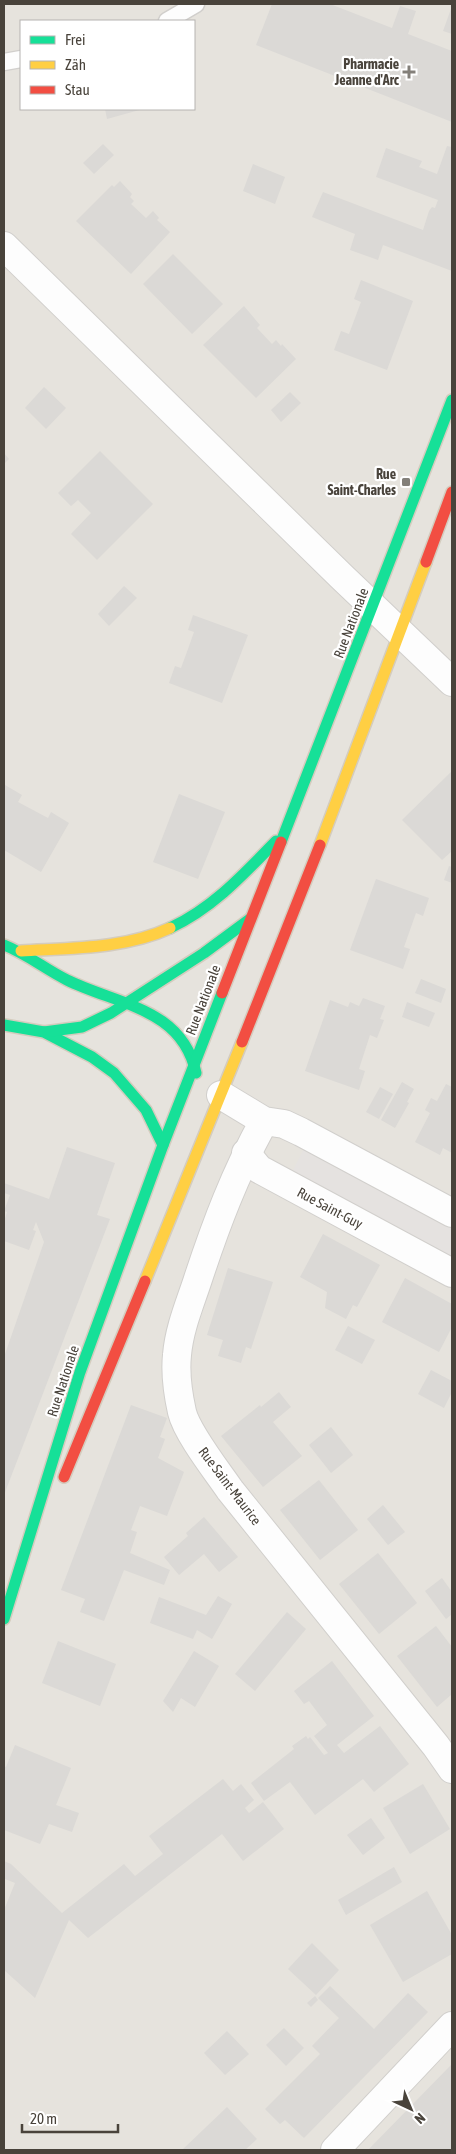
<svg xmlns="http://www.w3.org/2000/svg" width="456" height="2154" viewBox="0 0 456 2154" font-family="'Asap Condensed',sans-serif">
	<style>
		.residential { fill: #e6e3dd; fill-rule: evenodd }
		.parking { fill: #e5e2e0 }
		.building { fill: #dbd9d6 }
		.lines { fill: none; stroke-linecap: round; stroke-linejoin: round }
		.lane-casing { stroke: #d1cfcc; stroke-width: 19 }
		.street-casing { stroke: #d1cfcc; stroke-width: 30 }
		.fast-casing { stroke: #d4ccbe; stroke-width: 14 }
		.slow-casing { stroke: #d4ccbe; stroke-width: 14 }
		.jam-casing { stroke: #d4ccbe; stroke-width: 14 }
		.lane { stroke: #fdfdfd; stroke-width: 16 }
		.street { stroke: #fdfdfd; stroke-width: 28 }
		.fast { stroke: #16e098; stroke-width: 11 }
		.slow { stroke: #ffcf43; stroke-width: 11 }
		.jam { stroke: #f24e42; stroke-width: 11 }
		.poi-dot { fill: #84807a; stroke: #fff; stroke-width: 2 }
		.labels { text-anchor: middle; stroke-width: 4.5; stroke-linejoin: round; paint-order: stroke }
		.poi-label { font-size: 14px; font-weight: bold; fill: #49433b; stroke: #fff; text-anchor: end }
		.street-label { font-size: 14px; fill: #49433b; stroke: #fff }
	</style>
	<rect width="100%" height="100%" fill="#f3f1ef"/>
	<path class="residential" d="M 4,4 L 452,4 L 452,2150 L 4,2150 ZM 21,21 L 194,21 L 194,109 L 21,109 Z"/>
	<path class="parking" d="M 305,1146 L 452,1224 L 452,1257 L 292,1172 Z"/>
	<g class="building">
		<path d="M 272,4 L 330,4 L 392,28 L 400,6 L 416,11 L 408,34 L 452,51 L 452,122 L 256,45 Z"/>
		<path d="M 452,6 L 452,34 L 443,31 Z"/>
		<path d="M 105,109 L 143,109 L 107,119 Z"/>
		<path d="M 103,144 L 114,155 L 94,174 L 83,163 Z"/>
		<path d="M 447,146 L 452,147 L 452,271 L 383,245 L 378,260 L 350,250 L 355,234 L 312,217 L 323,192 L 423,230 L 429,211 L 432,207 L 435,208 L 438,200 L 376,177 L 386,148 L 422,161 L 419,167 L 437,174 Z"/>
		<path d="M 253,164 L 285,177 L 275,204 L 243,191 Z"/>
		<path d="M 120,181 L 132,194 L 130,197 L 134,201 L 131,204 L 146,218 L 153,211 L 159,218 L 157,220 L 170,232 L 131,274 L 76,221 L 112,185 L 114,187 Z"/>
		<path d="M 173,254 L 223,304 L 192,334 L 143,284 Z"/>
		<path d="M 361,280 L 413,301 L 387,370 L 334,350 L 341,331 L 349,334 L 361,302 L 354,299 Z"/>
		<path d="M 244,306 L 260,325 L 257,328 L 272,344 L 276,340 L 281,346 L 282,344 L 296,359 L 256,398 L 203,345 Z"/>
		<path d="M 44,387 L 66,408 L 46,429 L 25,408 Z"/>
		<path d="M 290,392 L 301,403 L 281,422 L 271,410 Z"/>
		<path d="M 100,451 L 153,504 L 97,560 L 71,534 L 91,513 L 78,500 L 71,506 L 58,493 Z"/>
		<path d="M 4,453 L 9,459 L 4,464 Z"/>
		<path d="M 124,586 L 137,598 L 109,626 L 98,614 Z"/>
		<path d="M 193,615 L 248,635 L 222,703 L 169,683 L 175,666 L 181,668 L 188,649 L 194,632 L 188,630 Z"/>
		<path d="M 452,771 L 452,851 L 442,860 L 402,820 Z"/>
		<path d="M 5,785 L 22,795 L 18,802 L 48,818 L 51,812 L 69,823 L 41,872 L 4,850 Z"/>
		<path d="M 179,794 L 225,812 L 198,879 L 153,862 Z"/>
		<path d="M 449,866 L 452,867 L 452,883 L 444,880 Z"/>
		<path d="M 376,879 L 429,898 L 423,916 L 416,913 L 404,947 L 410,949 L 403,969 L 350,950 Z"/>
		<path d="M 421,979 L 446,989 L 441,1003 L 415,993 Z"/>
		<path d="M 363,998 L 385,1006 L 380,1019 L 384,1020 L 377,1038 L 370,1035 L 359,1069 L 365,1071 L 359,1090 L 305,1071 L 330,1000 L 348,1007 L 350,1002 L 359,1006 Z"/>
		<path d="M 407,1002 L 435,1013 L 429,1027 L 402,1017 Z"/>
		<path d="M 402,1082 L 414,1089 L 407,1102 L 409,1103 L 395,1128 L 381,1120 Z"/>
		<path d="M 446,1084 L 452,1087 L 452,1153 L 443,1148 L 440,1155 L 415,1142 L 430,1113 L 425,1110 L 431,1098 L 437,1101 Z"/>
		<path d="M 380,1087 L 393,1094 L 379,1119 L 366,1112 Z"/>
		<path d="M 67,1147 L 115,1163 L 97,1215 L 110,1219 L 4,1495 L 4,1357 L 44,1242 L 36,1222 L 33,1230 L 36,1231 L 29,1250 L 4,1241 L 4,1222 L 7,1212 L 4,1211 L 10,1195 L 4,1193 L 4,1183 L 49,1199 Z"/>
		<path d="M 323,1234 L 380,1265 L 357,1307 L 353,1305 L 346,1319 L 325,1308 L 327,1292 L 300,1277 Z"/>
		<path d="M 228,1268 L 273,1282 L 251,1349 L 246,1347 L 241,1363 L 218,1356 L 223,1340 L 207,1335 Z"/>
		<path d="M 405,1278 L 452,1304 L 452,1327 L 439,1352 L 382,1322 Z"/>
		<path d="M 348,1326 L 375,1340 L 362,1364 L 335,1350 Z"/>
		<path d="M 431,1370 L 452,1381 L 452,1392 L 444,1408 L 418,1394 Z"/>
		<path d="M 279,1392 L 291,1407 L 273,1422 L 302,1456 L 263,1487 L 221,1436 L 260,1405 L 261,1407 Z"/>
		<path d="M 131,1405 L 167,1418 L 160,1437 L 165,1439 L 158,1458 L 184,1472 L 167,1516 L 140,1506 L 131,1530 L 137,1532 L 130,1553 L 170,1570 L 164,1585 L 124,1570 L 104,1621 L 80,1612 L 85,1599 L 61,1590 Z"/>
		<path d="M 331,1427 L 353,1455 L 331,1473 L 309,1445 Z"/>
		<path d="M 319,1480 L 358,1530 L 320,1560 L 280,1510 Z"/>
		<path d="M 383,1505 L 405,1532 L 388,1545 L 367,1519 Z"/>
		<path d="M 204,1517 L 238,1557 L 219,1572 L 204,1554 L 179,1575 L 164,1557 L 188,1536 L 186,1533 Z"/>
		<path d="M 378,1553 L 417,1603 L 379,1634 L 339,1584 Z"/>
		<path d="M 442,1578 L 452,1592 L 452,1614 L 446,1619 L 425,1591 Z"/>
		<path d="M 218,1596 L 232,1604 L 212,1639 L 197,1630 L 193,1639 L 150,1623 L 159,1597 L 206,1615 Z"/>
		<path d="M 287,1612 L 306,1629 L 255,1691 L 235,1674 Z"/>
		<path d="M 436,1626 L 452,1647 L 452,1694 L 437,1707 L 397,1656 Z"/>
		<path d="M 58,1641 L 116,1664 L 100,1706 L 42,1683 Z"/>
		<path d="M 194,1651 L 219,1666 L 195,1707 L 181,1698 L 173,1712 L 163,1701 Z"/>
		<path d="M 332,1661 L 374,1716 L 337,1745 L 344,1753 L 380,1726 L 409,1764 L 374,1792 L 363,1779 L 315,1815 L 290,1782 L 264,1801 L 251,1783 L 294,1749 L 292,1746 L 306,1736 L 308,1739 L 310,1737 L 324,1755 L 328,1753 L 314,1736 L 327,1725 L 309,1701 L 304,1704 L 294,1691 Z"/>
		<path d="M 15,1745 L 71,1768 L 56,1805 L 79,1813 L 72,1832 L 49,1824 L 40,1844 L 4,1830 L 4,1766 L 6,1767 Z"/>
		<path d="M 223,1779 L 233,1791 L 241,1784 L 254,1800 L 245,1808 L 249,1813 L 263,1802 L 284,1829 L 243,1861 L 222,1834 L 88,1938 L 69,1920 L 35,1998 L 4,1970 L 4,1910 L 15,1883 L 5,1879 L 4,1882 L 4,1861 L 11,1864 L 62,1913 L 124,1864 L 135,1876 L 163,1854 L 149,1836 Z"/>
		<path d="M 423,1784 L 450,1829 L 410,1854 L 383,1808 Z"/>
		<path d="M 371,1818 L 385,1838 L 363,1855 L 347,1835 Z"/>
		<path d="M 394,1867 L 402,1882 L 346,1915 L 338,1900 Z"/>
		<path d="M 427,1891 L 452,1935 L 452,1954 L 403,1982 L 370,1925 Z"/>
		<path d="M 312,1943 L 339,1970 L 316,1995 L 288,1969 Z"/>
		<path d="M 330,1986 L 374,2029 L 408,1993 L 428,2012 L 304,2138 L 285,2120 L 280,2124 L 265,2109 L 320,2054 L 312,2046 L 339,2018 L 318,1998 Z"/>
		<path d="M 315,1996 L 318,2000 L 311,2007 L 307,2003 Z"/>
		<path d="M 284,2028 L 304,2048 L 286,2066 L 266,2045 Z"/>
		<path d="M 227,2031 L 249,2054 L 225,2075 L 204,2053 Z"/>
		<path d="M 452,2064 L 452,2150 L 368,2150 Z"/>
		<path d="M 227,2107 L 257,2139 L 245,2150 L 182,2150 Z"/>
	</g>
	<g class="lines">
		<g class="lane-casing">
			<g id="lane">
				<path d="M 167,21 L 196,4"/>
				<path d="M 4,62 L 21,59"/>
			</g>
		</g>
		<g class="street-casing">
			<g id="street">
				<path d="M 4,246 L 341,576 L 452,682"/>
				<path d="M 221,1095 L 264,1121 L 284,1124 L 301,1132 L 452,1213"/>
				<path d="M 264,1121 C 235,1174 216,1224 197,1282 C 189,1306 179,1330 177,1355 C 175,1374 178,1394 182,1412 C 187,1433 217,1471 230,1490 L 436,1746 L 452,1769"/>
				<path d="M 246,1153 L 259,1169 L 452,1273"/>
				<path d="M 335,2150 L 452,2026"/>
			</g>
		</g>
		<g class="fast-casing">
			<g id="fast">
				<path d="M 281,842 L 452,400"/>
				<path d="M 170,928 C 213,908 244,874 276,841"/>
				<path d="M 4,945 C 27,954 45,969 67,980 C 118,1005 182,1008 196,1073"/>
				<path d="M 4,1025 L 44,1032 L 92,1057 L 114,1073 L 146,1110 L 163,1145"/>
				<path d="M 44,1032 L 82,1027 L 111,1013 L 204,953 L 250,919"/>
				<path d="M 4,1619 L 80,1372 L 163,1145 L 222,993"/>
			</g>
		</g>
		<g class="slow-casing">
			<g id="slow">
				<path d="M 320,845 L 426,562"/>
				<path d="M 21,951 C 70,948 125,949 170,928"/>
				<path d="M 145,1281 L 242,1042"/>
			</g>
		</g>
		<g class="jam-casing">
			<g id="jam">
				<path d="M 426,562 L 452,492"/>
				<path d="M 222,993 L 281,842"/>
				<path d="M 242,1042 L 320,845"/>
				<path d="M 64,1477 L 145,1281"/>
			</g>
		</g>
		<use href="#lane" class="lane"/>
		<use href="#street" class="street"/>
		<use href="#fast" class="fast"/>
		<use href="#slow" class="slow"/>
		<use href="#jam" class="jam"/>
	</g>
	<g class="poi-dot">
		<path d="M406.5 64.5h5v5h5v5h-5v5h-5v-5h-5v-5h5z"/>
		<rect x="401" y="477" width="10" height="10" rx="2.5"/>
	</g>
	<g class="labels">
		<g class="poi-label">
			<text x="399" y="69">Pharmacie<tspan x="399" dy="16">Jeanne d'Arc</tspan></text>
			<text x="396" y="479">Rue<tspan x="396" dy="16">Saint-Charles</tspan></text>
		</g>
		<g class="street-label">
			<text transform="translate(351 623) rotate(-69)" y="5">Rue Nationale</text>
			<text transform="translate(203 1000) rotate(-69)" y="5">Rue Nationale</text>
			<text transform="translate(330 1208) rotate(28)" y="5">Rue Saint-Guy</text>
			<text transform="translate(63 1381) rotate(-72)" y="5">Rue Nationale</text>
			<text transform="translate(230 1486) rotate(53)" y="5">Rue Saint-Maurice</text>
		</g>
	</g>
	<rect width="456" height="2154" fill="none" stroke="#49433b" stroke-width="10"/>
	<rect x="20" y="20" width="175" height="90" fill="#ffffff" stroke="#b6b4b1"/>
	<rect x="30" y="36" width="25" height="8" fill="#16e098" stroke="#b6b4b1"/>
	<text x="65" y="45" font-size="15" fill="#49433b">Frei</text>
	<rect x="30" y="61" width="25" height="8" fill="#ffcf43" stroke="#b6b4b1"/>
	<text x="65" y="70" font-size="15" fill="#49433b">Zäh</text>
	<rect x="30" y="86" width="25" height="8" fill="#f24e42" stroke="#b6b4b1"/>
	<text x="65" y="95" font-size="15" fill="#49433b">Stau</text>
	<g transform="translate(411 2109) rotate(136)" stroke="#ffffff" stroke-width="4" paint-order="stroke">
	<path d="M0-4L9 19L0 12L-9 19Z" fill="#49433b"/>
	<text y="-8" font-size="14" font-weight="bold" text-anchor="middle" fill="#49433b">N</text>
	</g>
	<path d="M22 2124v8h96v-8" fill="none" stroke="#49433b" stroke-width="2.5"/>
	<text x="30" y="2124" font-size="15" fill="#49433b" stroke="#ffffff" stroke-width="4" paint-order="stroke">20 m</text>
</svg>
